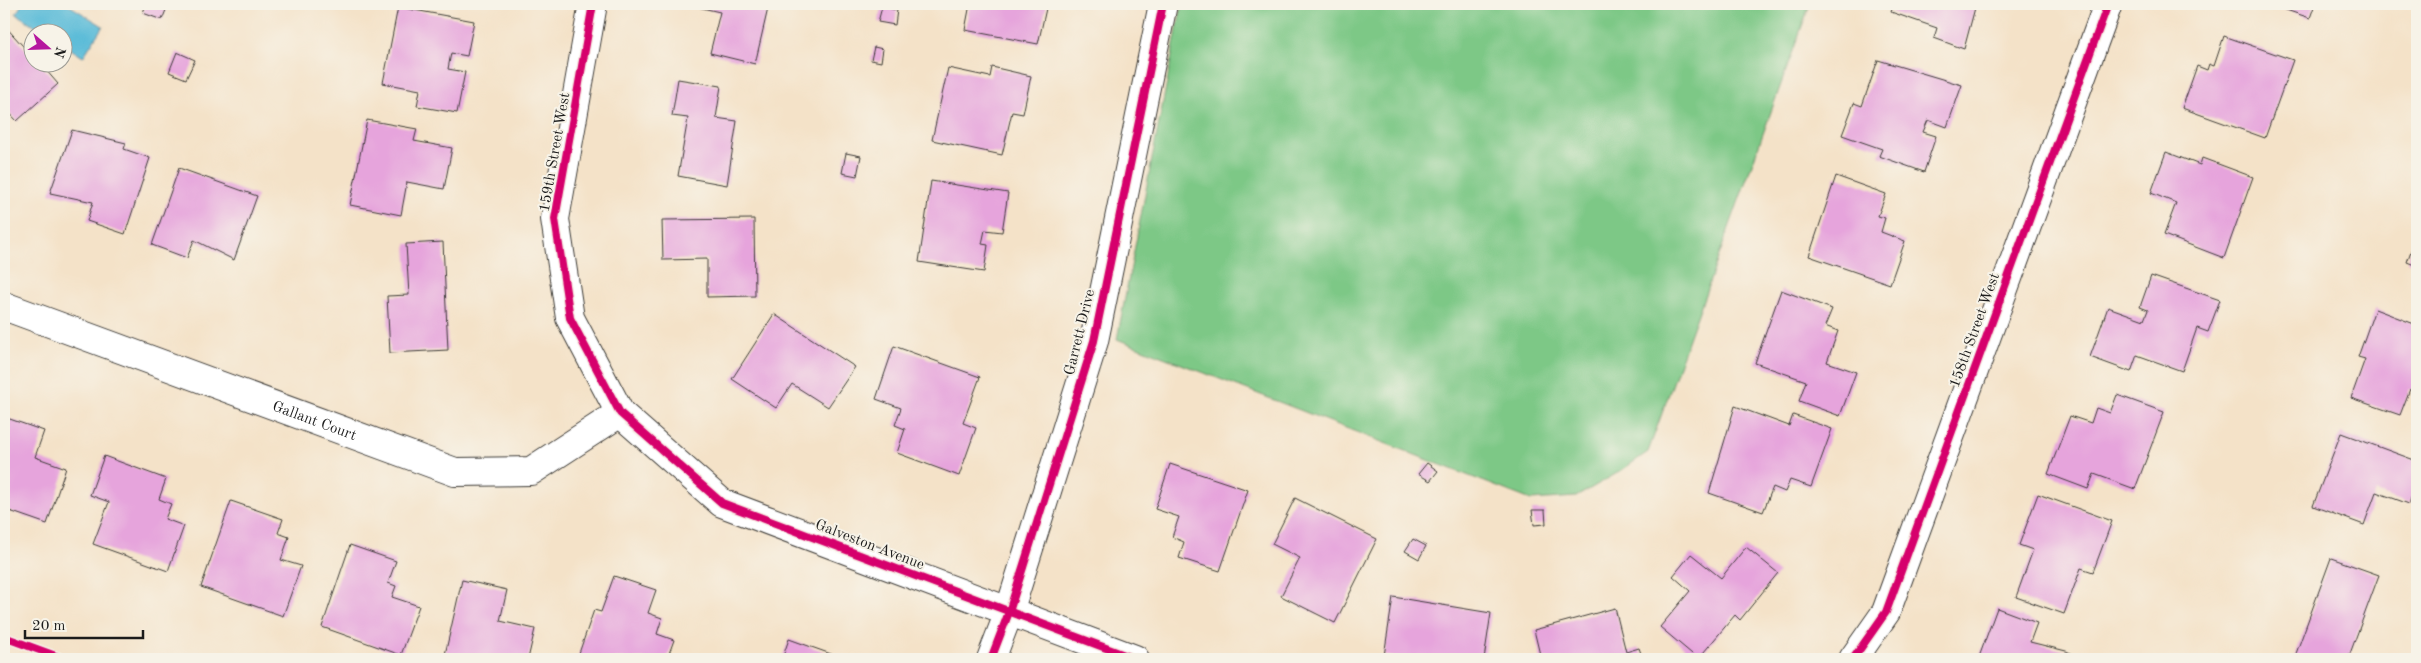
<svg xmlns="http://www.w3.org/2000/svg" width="2421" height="663" viewBox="0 0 2421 663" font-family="'Old Standard TT',serif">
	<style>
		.green { fill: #7dc886; stroke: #4c7251 }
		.water { fill: #5abbd8; stroke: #3b6c7a }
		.building { fill: #e6a4dc }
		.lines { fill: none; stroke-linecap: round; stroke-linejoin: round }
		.minor-casing { stroke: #3c3a36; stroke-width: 30 }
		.minor { stroke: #fff; stroke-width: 28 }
		.cycleway-casing { stroke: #f7f3e8; stroke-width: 11 }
		.cycleway { stroke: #d6006c; stroke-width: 8 }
		.labels { text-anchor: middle; stroke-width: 4; stroke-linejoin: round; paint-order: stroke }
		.street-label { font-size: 15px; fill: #1c1c1c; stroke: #f7f3e8 }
	</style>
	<rect width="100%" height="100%" fill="#f7f3e8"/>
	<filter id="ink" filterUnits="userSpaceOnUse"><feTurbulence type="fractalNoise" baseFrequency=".02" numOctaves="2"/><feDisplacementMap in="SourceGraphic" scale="10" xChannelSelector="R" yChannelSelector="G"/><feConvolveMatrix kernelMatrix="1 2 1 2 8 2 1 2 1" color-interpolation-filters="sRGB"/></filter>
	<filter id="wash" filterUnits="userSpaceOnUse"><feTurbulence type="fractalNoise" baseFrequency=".0096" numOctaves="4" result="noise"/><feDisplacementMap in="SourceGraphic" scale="20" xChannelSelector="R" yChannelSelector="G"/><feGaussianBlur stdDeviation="1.12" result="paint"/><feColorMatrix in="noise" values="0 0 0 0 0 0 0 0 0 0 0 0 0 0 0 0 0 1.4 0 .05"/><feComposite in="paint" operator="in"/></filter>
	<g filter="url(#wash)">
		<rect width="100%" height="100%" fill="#f4e2c8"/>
		<path class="green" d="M 1182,4 L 1810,4 L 1648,452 L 1619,472 L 1576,497 L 1531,500 L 1117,339 Z"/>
		<path class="water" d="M 22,4 L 67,4 L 103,26 L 83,57 L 63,44 L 62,32 L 45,32 L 16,14 Z"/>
		<g id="blocks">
			<g class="building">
				<path d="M 146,4 L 168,5 L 162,20 L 143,13 Z"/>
				<path d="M 693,4 L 769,4 L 755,64 L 710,53 L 720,12 L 693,6 Z"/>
				<path d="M 970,4 L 1047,4 L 1038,44 L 965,30 Z"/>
				<path d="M 1894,4 L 1976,4 L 1964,49 L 1934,38 L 1937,28 L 1891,12 Z"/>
				<path d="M 2268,4 L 2315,4 L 2310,18 Z"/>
				<path d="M 398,7 L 474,21 L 467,56 L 451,53 L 448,69 L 465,72 L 457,113 L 417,106 L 420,90 L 383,83 Z"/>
				<path d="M 882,7 L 897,10 L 895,25 L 878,22 Z"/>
				<path d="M 4,25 L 32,56 L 32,62 L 39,62 L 58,84 L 17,121 L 4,107 Z"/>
				<path d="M 2224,36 L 2293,60 L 2265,138 L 2182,108 L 2197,66 L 2207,70 L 2209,64 L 2214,66 Z"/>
				<path d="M 874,47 L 883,49 L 881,62 L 871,60 Z"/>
				<path d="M 177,52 L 195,60 L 186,79 L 169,72 Z"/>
				<path d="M 1878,60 L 1962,85 L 1947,127 L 1928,120 L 1923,132 L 1936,136 L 1924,172 L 1879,156 L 1882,149 L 1842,135 L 1854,103 L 1862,106 Z"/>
				<path d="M 992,67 L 1031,76 L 1023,114 L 1012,112 L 1002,155 L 932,140 L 948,68 L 990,77 Z"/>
				<path d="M 678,79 L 721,86 L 716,118 L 737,121 L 727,185 L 678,176 L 688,118 L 672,116 Z"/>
				<path d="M 367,120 L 417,129 L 414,141 L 452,148 L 444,189 L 407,182 L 401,215 L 350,205 Z"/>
				<path d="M 72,130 L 126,143 L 124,149 L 150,158 L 125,234 L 87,221 L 93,202 L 50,193 Z"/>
				<path d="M 2166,152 L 2200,165 L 2202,158 L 2253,177 L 2224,258 L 2164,235 L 2176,203 L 2151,193 Z"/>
				<path d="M 846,153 L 861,156 L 857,176 L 842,173 Z"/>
				<path d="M 179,168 L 257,196 L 234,260 L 194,240 L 187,258 L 152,245 Z"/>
				<path d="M 1836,176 L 1886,194 L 1878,216 L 1885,218 L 1881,232 L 1905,241 L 1890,284 L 1809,256 Z"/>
				<path d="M 931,181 L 1008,193 L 1002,232 L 985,230 L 982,244 L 988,245 L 984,272 L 919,262 Z"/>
				<path d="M 754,219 L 755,296 L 707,297 L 707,259 L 663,260 L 662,220 Z"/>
				<path d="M 2417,234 L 2417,266 L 2407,262 Z"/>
				<path d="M 443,242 L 448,350 L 390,353 L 387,296 L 409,295 L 406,244 Z"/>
				<path d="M 2151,276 L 2220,300 L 2208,332 L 2197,328 L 2182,371 L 2137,355 L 2131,372 L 2090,357 L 2108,307 L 2144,320 L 2148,310 L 2140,307 Z"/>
				<path d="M 1781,290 L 1832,309 L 1825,326 L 1838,331 L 1827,362 L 1856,372 L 1840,416 L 1799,401 L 1806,381 L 1755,363 Z"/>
				<path d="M 2375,309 L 2417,325 L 2417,392 L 2410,389 L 2400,415 L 2351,398 L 2365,359 L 2358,357 Z"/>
				<path d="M 774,314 L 855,367 L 828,407 L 792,384 L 776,408 L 732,379 Z"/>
				<path d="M 894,346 L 980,377 L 963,423 L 976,428 L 959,476 L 897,453 L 905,429 L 895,425 L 901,408 L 876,399 Z"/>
				<path d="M 2117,395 L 2164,412 L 2135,489 L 2094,474 L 2088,489 L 2048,474 L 2070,416 L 2091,423 L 2096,408 L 2110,413 Z"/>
				<path d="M 1735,406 L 1789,426 L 1793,415 L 1832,429 L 1811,487 L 1790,480 L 1785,492 L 1773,487 L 1763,512 L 1709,493 Z"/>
				<path d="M 4,417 L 44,431 L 35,457 L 66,468 L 47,524 L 4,509 Z"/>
				<path d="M 2341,433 L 2417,461 L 2417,481 L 2409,504 L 2376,492 L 2364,525 L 2313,506 Z"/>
				<path d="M 104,456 L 166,479 L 159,499 L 171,504 L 165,519 L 184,526 L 168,571 L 93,544 L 109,502 L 90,495 Z"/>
				<path d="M 1427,463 L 1438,471 L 1430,481 L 1418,474 Z"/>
				<path d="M 1170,464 L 1248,490 L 1220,571 L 1179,558 L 1184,542 L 1172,537 L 1179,517 L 1155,509 Z"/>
				<path d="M 2038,494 L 2112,521 L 2093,572 L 2081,568 L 2064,614 L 2016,597 L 2033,550 L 2019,545 Z"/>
				<path d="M 1295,498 L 1377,539 L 1335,623 L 1281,596 L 1300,558 L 1272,544 Z"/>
				<path d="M 231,501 L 283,519 L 278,533 L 289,537 L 281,560 L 301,566 L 283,616 L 201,587 Z"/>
				<path d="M 1532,510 L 1545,510 L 1546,524 L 1534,525 Z"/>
				<path d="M 1413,539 L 1426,546 L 1419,559 L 1405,551 Z"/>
				<path d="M 350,545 L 396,561 L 388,583 L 396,586 L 392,597 L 419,606 L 401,655 L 322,627 Z"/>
				<path d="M 1746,547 L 1778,573 L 1740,620 L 1735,615 L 1698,659 L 1660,627 L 1690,591 L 1673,576 L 1691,554 L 1721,578 Z"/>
				<path d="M 2331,558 L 2379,575 L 2348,659 L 2294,659 Z"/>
				<path d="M 614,576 L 656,590 L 648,613 L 662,618 L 657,634 L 674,640 L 667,659 L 577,659 L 594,610 L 601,612 Z"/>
				<path d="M 462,580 L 507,590 L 500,621 L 535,629 L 528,659 L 444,659 Z"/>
				<path d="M 1393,597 L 1491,613 L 1484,659 L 1408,659 L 1384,656 Z"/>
				<path d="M 1615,608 L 1626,652 L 1639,648 L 1643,659 L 1541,659 L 1534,630 Z"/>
				<path d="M 1997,608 L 2037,623 L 2030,642 L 2066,651 L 2073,654 L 2071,659 L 1979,657 Z"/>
				<path d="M 789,639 L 845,659 L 782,659 Z"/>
			</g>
		</g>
	</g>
	<g filter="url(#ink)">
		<use href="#blocks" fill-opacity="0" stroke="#3c3a36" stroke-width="1"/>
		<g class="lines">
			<g class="minor-casing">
				<g id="minor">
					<path d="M 593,4 L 555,219 L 570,318 L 620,413 L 722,503 L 1135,659"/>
					<path id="s1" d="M 4,306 L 455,472 L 531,471 L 620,413"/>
					<path d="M 991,659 L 1009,612 L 1094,341 L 1163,4"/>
					<path d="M 1853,659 L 1886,612 L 2108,4"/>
				</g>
			</g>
			<use href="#minor" class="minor"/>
			<g class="cycleway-casing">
				<g id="cycleway">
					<path d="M 593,4 L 555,219 L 570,318 L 620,413 L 722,503 L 1135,659"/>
					<path d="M 4,637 L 64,659"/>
					<path d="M 991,659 L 1009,612 L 1094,341 L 1163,4"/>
					<path d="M 1853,659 L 1886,612 L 2108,4"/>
				</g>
			</g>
			<use href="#cycleway" class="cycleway"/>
		</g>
	</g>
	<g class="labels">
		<g class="street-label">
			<text transform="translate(554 152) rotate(-80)" y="5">159th Street West</text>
			<text transform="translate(1974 330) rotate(-70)" y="5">158th Street West</text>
			<text transform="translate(1079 332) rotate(-76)" y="5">Garrett Drive</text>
			<text dy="5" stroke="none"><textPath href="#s1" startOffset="331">Gallant Court</textPath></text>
			<text transform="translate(870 544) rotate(21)" y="5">Galveston Avenue</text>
		</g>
	</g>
	<rect width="2421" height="663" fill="none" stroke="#f7f3e8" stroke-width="20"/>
	<g transform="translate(48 48) rotate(110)"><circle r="24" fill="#f7f3e8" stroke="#9f9d96"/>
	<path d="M0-4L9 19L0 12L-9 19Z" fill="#b5179e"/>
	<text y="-8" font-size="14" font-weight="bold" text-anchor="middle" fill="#1c1c1c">N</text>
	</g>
	<path d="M25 630v8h118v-8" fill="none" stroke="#1c1c1c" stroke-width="2.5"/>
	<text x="32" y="630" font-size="15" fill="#1c1c1c" stroke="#f7f3e8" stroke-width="4" paint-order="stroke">20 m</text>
</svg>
